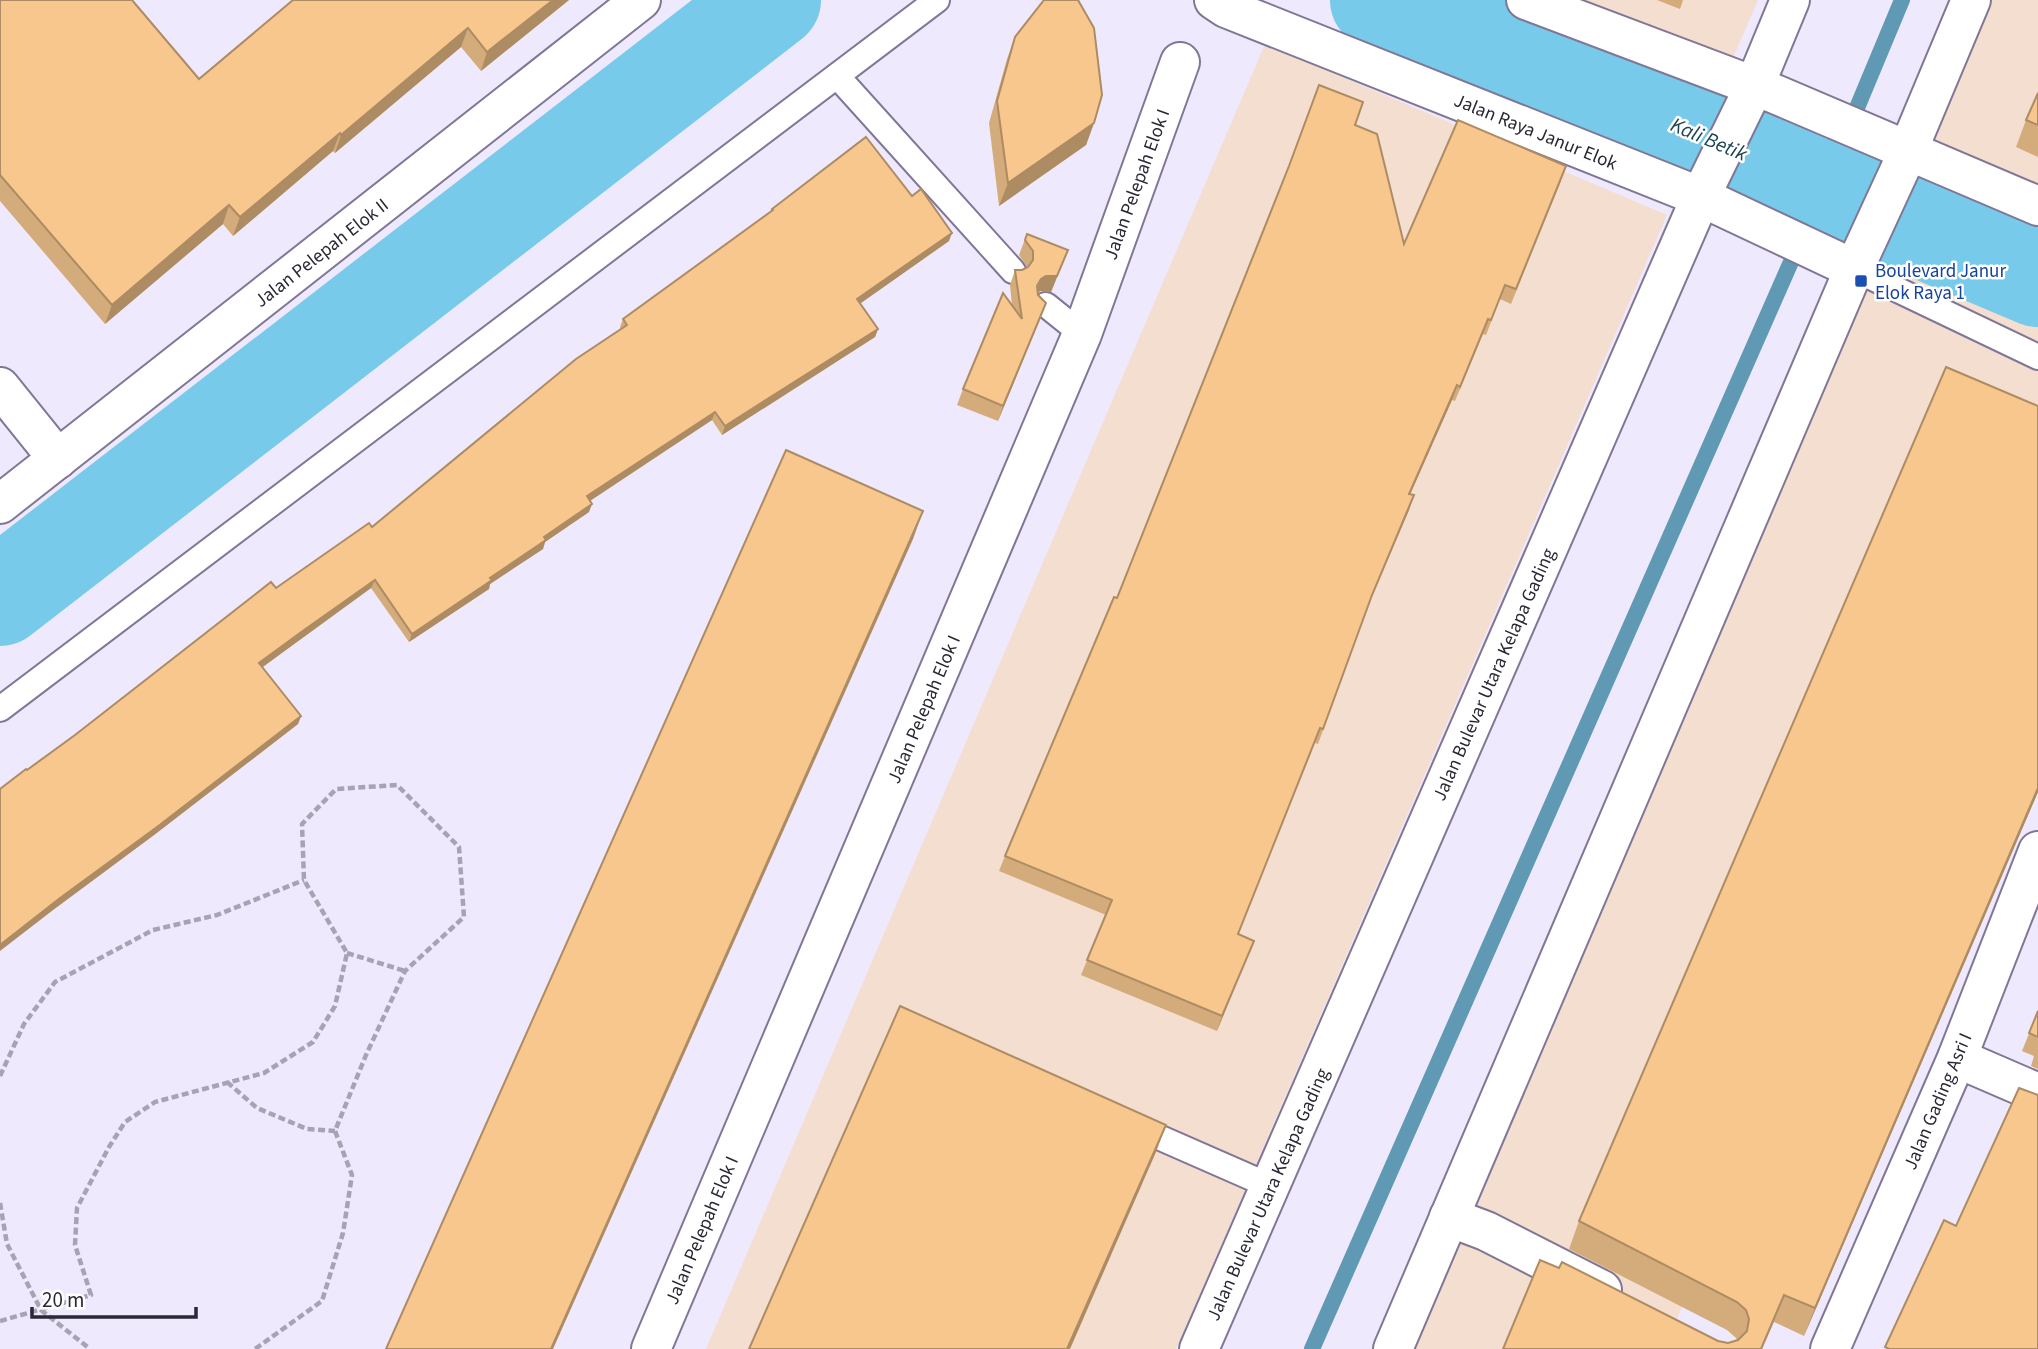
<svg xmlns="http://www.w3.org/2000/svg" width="2038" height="1349" viewBox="0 0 2038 1349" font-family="'Source Sans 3',sans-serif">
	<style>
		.commercial { fill: #f3ded0 }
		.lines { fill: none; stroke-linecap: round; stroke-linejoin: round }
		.stream { stroke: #6099b3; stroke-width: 16 }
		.river { stroke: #77cae9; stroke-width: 98 }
		.lane-casing { stroke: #807796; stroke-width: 28 }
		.street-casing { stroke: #807796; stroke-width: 42 }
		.secondary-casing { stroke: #807796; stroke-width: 42 }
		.path { stroke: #a7a2b4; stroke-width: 4.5; stroke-dasharray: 7 3.5; stroke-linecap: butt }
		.lane { stroke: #fff; stroke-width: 24 }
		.street { stroke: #fff; stroke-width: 38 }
		.secondary { stroke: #fff; stroke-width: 38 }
		.wall { fill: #d4ab7a }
		.shaded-wall { fill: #ad8b63 }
		.building { fill: #f7c78e; stroke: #ad8b63; stroke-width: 2 }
		.transit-dot { fill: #1a4fb4; stroke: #fff; stroke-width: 2.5 }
		.labels { text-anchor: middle; stroke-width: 5; stroke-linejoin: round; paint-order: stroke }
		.street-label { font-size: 19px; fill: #2b2734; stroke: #fff }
		.transit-label { font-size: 19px; fill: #164399; stroke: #fff; text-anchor: start }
		.water-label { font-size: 21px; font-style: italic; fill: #1e4451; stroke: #fff }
	</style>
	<rect width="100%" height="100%" fill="#efe9fe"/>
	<g class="commercial">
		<path d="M 1549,0 L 1758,0 L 1727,72 Z"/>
		<path d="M 1988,0 L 2038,0 L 2038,483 L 1664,1349 L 1412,1349 Z"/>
		<path d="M 1265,44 L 1667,215 L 1176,1349 L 706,1349 Z"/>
	</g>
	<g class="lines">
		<path class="stream" d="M 1312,1349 L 1824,187 L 1902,0"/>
		<g class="river">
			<path d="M 1379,0 L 2038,278"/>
			<path d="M 0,597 L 772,0"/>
		</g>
		<g class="lane-casing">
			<g id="lane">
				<path d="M 837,76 L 1013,271"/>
				<path d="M 1854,269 L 2038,357"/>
				<path d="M 1046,305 L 1082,334"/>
				<path d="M 0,709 L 937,0"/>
				<path d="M 1131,1125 L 1270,1186"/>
			</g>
		</g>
		<g class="street-casing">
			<g id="street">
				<path d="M 1214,0 L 1226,8 L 1701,197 L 1854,269"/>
				<path d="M 1526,0 L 1775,94 L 2038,206"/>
				<path d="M 0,387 L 58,459"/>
				<path d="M 0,504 L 641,0"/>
				<path d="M 1957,1058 L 2038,1093"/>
				<path d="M 1449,1217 L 1486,1231 L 1602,1290"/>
				<path d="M 651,1349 L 1082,334 L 1180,62"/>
				<path d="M 1830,1349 L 1957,1058 L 2038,851"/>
			</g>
		</g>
		<g class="secondary-casing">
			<g id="secondary">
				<path d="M 1199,1349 L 1707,183 L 1754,87 L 1790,0"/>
				<path d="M 1393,1349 L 1854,269 L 1901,167 L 1971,0"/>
			</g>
		</g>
		<g class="path">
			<path d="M 347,953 L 405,971"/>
			<path d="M 0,1076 L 24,1024 L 55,982 L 153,930 L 217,915 L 304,880"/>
			<path d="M 227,1082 L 257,1108 L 307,1129 L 335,1131"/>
			<path d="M 0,1203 L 7,1244 L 41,1310 L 90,1349"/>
			<path d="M 0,1321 L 91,1295 L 75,1245 L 77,1208 L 109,1147 L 125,1122 L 155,1102 L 264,1073 L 313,1042 L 335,1006 L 347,953 L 304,880 L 302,824 L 336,789 L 397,785 L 459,847 L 464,917 L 405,971 L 366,1055 L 335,1131 L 352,1175 L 343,1233 L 322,1301 L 255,1349"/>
		</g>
		<use href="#lane" class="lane"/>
		<use href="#street" class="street"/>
		<use href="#secondary" class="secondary"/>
	</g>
	<g class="wall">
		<path d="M 0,0 L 199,79 L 569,0 L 481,71 L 461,47 L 335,153 L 333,151 L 233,236 L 223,224 L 105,324 L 0,201 Z"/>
		<path d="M 1657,0 L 1683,0 L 1680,9 Z"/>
		<path d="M 1015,37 L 1094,123 L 1086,145 L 999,206 L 989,123 L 1007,59 Z"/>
		<path d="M 2038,93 L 2038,157 L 2016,147 L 2026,120 Z"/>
		<path d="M 1355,125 L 1404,244 L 1561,181 L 1511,304 L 1500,299 L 1486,335 L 1483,334 L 1455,401 L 1452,400 L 1410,494 L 1409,510 L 1366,610 L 1318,744 L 1315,743 L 1238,934 L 1248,955 L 1217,1031 L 1081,975 L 1106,915 L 999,871 L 1005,856 L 1117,598 Z"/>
		<path d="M 912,196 L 949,241 L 860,303 L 878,329 L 875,337 L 722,435 L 712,420 L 590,500 L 589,512 L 545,542 L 543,549 L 490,584 L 489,589 L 409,642 L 371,588 L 301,639 L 262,667 L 301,716 L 298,724 L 154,835 L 57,907 L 27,770 L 276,588 L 372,527 L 621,329 L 620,327 L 623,319 L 771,212 L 772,209 Z"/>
		<path d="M 1027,234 L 1068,250 L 1051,292 L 1040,291 L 1038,293 L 1038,295 L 1046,303 L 998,421 L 957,405 L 963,389 L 1012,306 L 1010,285 L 1015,270 L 1022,270 L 1027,267 L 1019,255 Z"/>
		<path d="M 2038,792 L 1804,1336 L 1774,1322 L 1762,1349 L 1503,1349 L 1718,1341 L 1728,1343 L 1737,1340 L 1736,1338 L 1727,1330 L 1569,1249 L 1579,1221 Z"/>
		<path d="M 2038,1011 L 2038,1069 L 2031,1066 L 2034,1056 L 2022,1051 Z"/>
	</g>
	<g class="shaded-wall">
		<path d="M 553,0 L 569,0 L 481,71 L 487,52 Z"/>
		<path d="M 468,28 L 461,47 L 335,153 L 341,135 Z"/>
		<path d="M 1094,123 L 1086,145 L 999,206 L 1008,183 Z"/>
		<path d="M 340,133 L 333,151 L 233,236 L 240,217 Z"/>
		<path d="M 229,205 L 223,224 L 105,324 L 112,305 Z"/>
		<path d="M 952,233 L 949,241 L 854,308 L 857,299 Z"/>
		<path d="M 1068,250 L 1051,292 L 1040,291 L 1035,295 L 1041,279 Z"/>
		<path d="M 1046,303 L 1040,319 L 998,421 L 1003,406 Z"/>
		<path d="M 878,329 L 875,337 L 722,435 L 725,426 Z"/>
		<path d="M 1457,385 L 1452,400 L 1404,508 L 1409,494 Z"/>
		<path d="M 715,412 L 712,420 L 584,505 L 587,496 Z"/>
		<path d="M 1414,495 L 1409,510 L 1366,610 L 1372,595 Z"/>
		<path d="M 592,504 L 589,512 L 545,542 L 543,549 L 490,584 L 489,589 L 409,642 L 412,634 L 490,578 L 544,537 Z"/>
		<path d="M 923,511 L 913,539 L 553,1349 L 551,1349 Z"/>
		<path d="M 375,580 L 371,588 L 301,639 L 256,672 L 259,663 L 304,630 Z"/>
		<path d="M 301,716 L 298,724 L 154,835 L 57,907 L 0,951 L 0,945 L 60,898 Z"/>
		<path d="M 2038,788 L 2038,792 L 1804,1336 L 1815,1308 Z"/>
		<path d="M 1254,941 L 1248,955 L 1217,1031 L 1222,1016 Z"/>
		<path d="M 1166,1125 L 1156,1152 L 1070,1349 L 1067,1349 Z"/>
	</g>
	<g class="building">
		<path d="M 0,0 L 132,0 L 199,79 L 293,0 L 553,0 L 487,52 L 468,28 L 341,135 L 340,133 L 240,217 L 229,205 L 112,305 L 0,175 Z"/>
		<path d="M 1044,0 L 1078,0 L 1094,28 L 1102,95 L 1094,123 L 1008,183 L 997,101 L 1015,37 Z"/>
		<path d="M 1319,85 L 1363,102 L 1355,125 L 1377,134 L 1404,244 L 1458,120 L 1566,166 L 1516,289 L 1505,285 L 1491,320 L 1488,319 L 1460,387 L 1457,385 L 1409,494 L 1414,495 L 1372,595 L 1323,729 L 1320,728 L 1238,934 L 1254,941 L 1222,1016 L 1087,960 L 1112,900 L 1005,856 L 1114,597 L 1117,598 L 1289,166 Z"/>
		<path d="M 2038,93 L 2038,125 L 2026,120 Z"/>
		<path d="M 866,137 L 912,196 L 921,189 L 952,233 L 857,299 L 878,329 L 725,426 L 715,412 L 587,496 L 592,504 L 544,537 L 546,540 L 490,578 L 492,580 L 412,634 L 375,580 L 304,630 L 259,663 L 301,716 L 157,827 L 60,898 L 0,945 L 0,789 L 26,769 L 27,770 L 75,735 L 271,582 L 276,588 L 369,523 L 372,527 L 576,359 L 627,325 L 623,319 L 773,210 L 772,209 Z"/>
		<path d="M 1027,234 L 1068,250 L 1057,276 L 1046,276 L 1041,279 L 1037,286 L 1038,295 L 1046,303 L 1003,406 L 963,389 L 1003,293 L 1022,319 L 1015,270 L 1022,270 L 1028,267 L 1033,260 L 1033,251 L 1025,240 Z"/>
		<path d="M 1946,367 L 2038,406 L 2038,788 L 1815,1308 L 1784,1295 L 1761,1349 L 1503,1349 L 1540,1260 L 1559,1268 L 1562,1262 L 1718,1341 L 1728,1343 L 1738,1340 L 1747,1331 L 1749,1319 L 1746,1310 L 1737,1302 L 1579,1221 Z"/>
		<path d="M 786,450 L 923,511 L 551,1349 L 386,1349 Z"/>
		<path d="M 900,1006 L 1166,1125 L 1067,1349 L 749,1349 Z"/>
		<path d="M 2038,1011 L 2038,1037 L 2029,1033 Z"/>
		<path d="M 2019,1088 L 2038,1095 L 2038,1349 L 1889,1349 L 1885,1347 L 1944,1220 L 1956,1226 Z"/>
	</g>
	<rect class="transit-dot" x="1854" y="274" width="14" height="14" rx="3.5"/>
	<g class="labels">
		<g class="street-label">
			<text transform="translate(1536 131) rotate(22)" y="7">Jalan Raya Janur Elok</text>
			<text transform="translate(1136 184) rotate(-70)" y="7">Jalan Pelepah Elok I</text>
			<text transform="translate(321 252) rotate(-38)" y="7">Jalan Pelepah Elok II</text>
			<text transform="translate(1493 674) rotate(-66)" y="7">Jalan Bulevar Utara Kelapa Gading</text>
			<text transform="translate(923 709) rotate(-67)" y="7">Jalan Pelepah Elok I</text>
			<text transform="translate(1937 1101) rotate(-67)" y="7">Jalan Gading Asri I</text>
			<text transform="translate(1267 1194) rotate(-66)" y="7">Jalan Bulevar Utara Kelapa Gading</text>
			<text transform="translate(701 1230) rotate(-67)" y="7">Jalan Pelepah Elok I</text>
		</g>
		<g class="transit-label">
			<text x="1875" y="277">Boulevard Janur<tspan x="1875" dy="22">Elok Raya 1</tspan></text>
		</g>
		<g class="water-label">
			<text transform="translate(1709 139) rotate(23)" y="7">Kali Betik</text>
		</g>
	</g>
	<path d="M32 1307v10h164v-10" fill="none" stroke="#2b2734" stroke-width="3.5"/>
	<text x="42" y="1307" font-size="21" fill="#2b2734" stroke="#ffffff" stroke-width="5" paint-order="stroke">20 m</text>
</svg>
